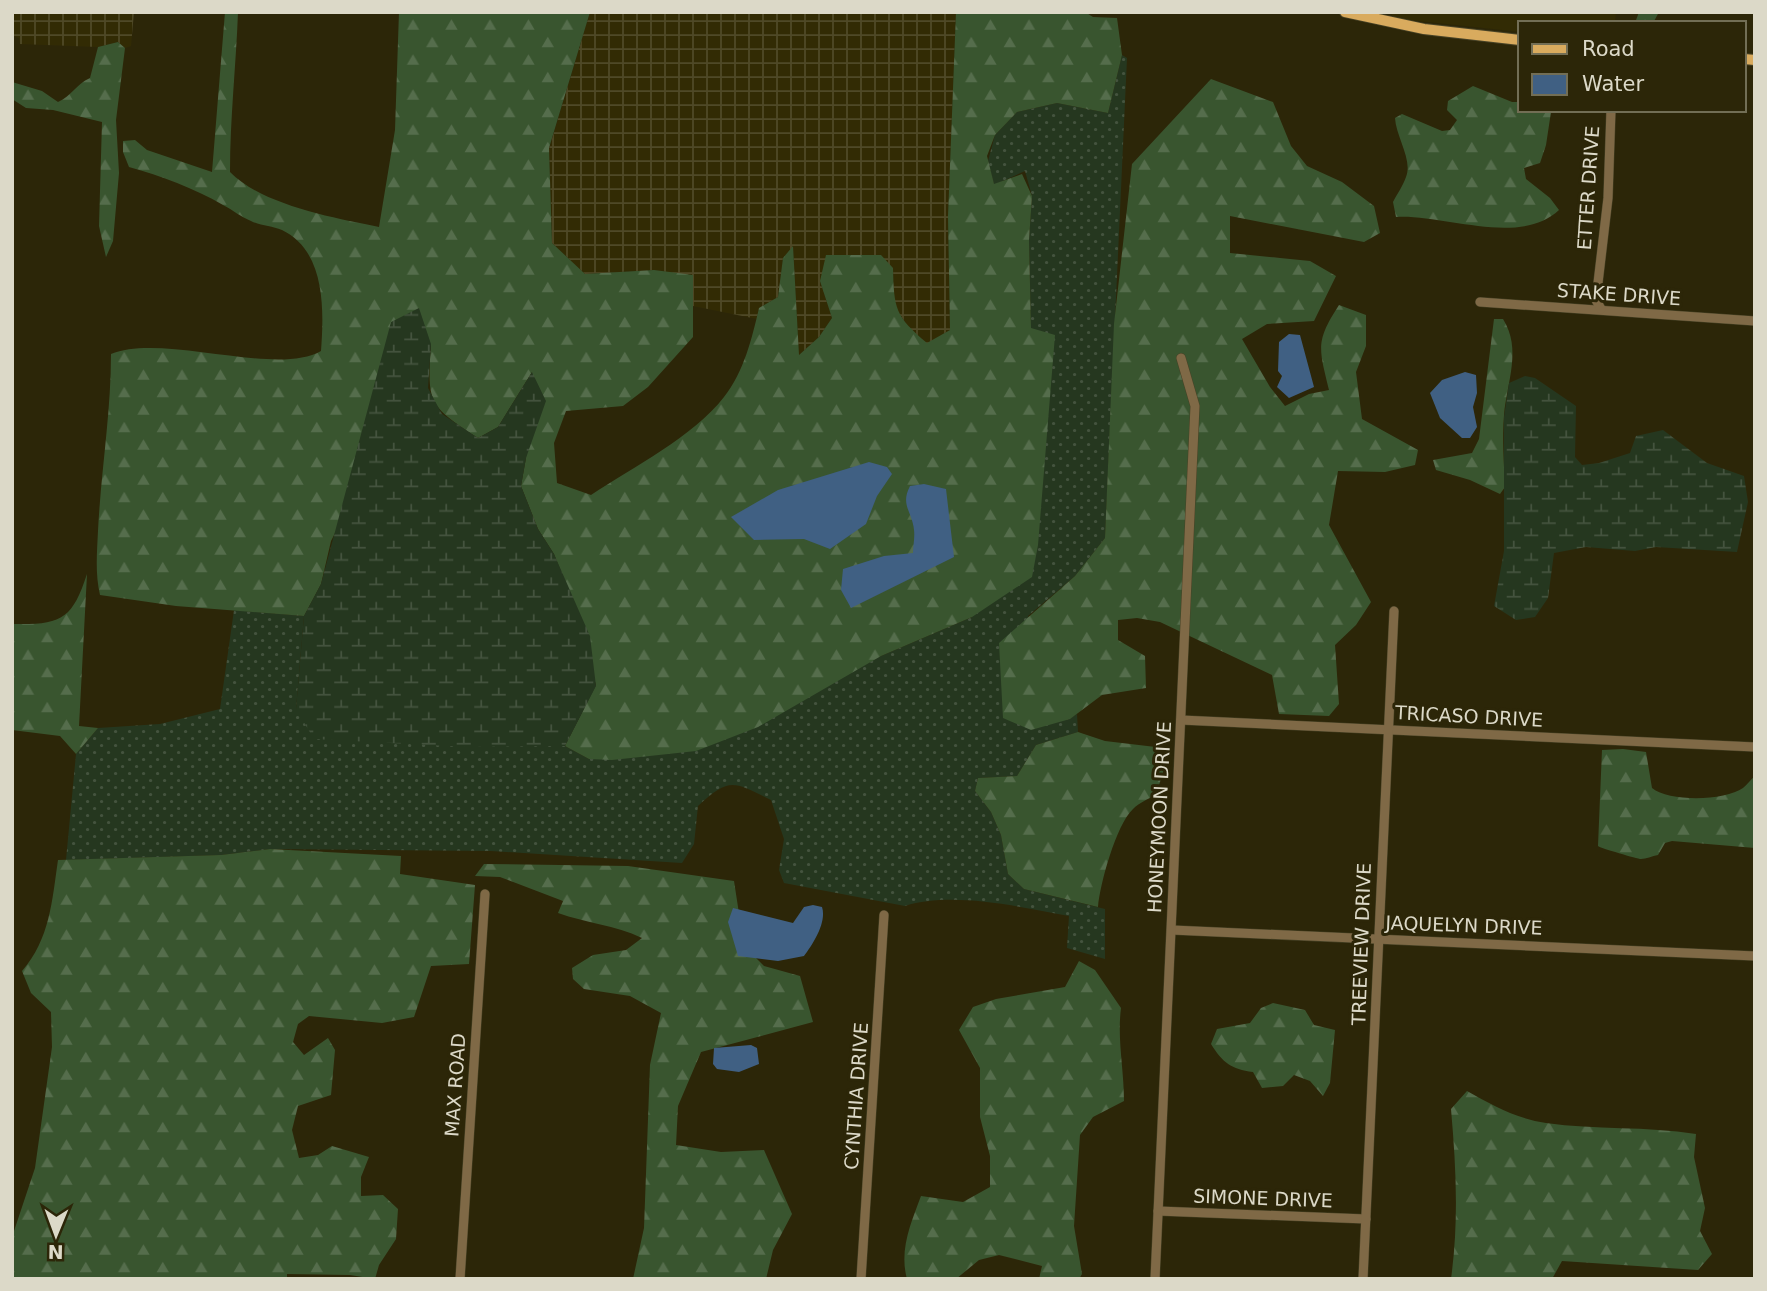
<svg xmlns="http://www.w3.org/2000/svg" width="1767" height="1291" viewBox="0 0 1767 1291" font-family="'DejaVu Sans',sans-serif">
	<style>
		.built { fill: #322b04 }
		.industrial { fill: url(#industrial-grid) }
		.grass { fill: url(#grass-dots) }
		.forest { fill: url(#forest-firs) }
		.wetland { fill: url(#wetland-marsh) }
		.water { fill: #406083 }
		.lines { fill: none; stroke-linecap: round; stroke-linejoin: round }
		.minor-casing { stroke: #484327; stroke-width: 10 }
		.major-casing { stroke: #484327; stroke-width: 12 }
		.minor { stroke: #7f6946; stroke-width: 9 }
		.major { stroke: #d9ab5e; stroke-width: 10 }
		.labels { text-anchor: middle; stroke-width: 6; stroke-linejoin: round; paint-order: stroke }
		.street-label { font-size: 19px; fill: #dcd9c8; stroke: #2c2608 }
	</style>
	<defs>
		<pattern id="industrial-grid" width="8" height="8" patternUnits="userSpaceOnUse" patternTransform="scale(1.75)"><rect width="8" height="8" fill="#322b04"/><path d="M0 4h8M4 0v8" fill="none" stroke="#4f4927"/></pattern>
		<pattern id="grass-dots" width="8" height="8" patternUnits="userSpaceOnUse" patternTransform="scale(1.75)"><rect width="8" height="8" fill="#25371f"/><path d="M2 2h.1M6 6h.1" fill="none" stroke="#44533e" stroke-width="1.8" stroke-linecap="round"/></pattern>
		<pattern id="forest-firs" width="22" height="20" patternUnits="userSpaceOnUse" patternTransform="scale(1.75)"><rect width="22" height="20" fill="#39552f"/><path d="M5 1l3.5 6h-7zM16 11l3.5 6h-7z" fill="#556d4c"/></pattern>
		<pattern id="wetland-marsh" width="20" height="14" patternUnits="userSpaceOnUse" patternTransform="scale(1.75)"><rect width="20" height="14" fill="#25371f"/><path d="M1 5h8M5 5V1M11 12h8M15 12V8" fill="none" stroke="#44533e"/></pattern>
	</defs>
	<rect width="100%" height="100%" fill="#2c2608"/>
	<path class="built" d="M 1392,12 L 1616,12 L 1615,23 L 1520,23 L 1520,32 L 1391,18 Z"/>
	<g class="industrial">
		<path d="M 12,12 L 134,12 L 131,46 L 125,48 L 118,42 L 98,47 L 20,44 L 19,38 L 12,35 Z"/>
		<path d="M 590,12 L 956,12 L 948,216 L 950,330 L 927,344 L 911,330 L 894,307 L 893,268 L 820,281 L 832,318 L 819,337 L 799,355 L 793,247 L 783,258 L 778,297 L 759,308 L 757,319 L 693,306 L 693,276 L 654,270 L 585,274 L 552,243 L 549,149 Z"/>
	</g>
	<path class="grass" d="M 1122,55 L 1127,58 L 1105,538 L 1075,576 L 1028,616 L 1067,720 L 1077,714 L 1078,732 L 1036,745 L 1017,776 L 978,778 L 975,791 L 991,812 L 1001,835 L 1008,874 L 1024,889 L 1105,909 L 1105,959 L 1067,948 L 1069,916 C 1021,907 952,891 905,906 L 784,883 L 779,870 L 784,839 L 771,800 C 734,782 730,776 698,806 L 694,844 L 682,863 L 491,851 L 270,849 L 221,855 L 66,860 L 76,754 L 98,728 L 160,724 L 220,709 L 234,610 L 304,616 L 296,709 L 565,746 L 589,759 L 881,656 L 972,617 L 1031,328 L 1029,240 L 1032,196 L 1025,171 L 994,185 L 988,161 L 995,135 L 1017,112 L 1057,103 L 1108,113 Z"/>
	<g class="forest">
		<path d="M 225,12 L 238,12 C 236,66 230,118 230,172 C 262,205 334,218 379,227 L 395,130 L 399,12 L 590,12 L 549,148 L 552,243 L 585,274 L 654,270 L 693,275 L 693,337 L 648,387 L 623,406 L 566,411 L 554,443 L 557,483 L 591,495 C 633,467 693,437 724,397 C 744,372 752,338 759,308 L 778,297 L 783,258 L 793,246 L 799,355 L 819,337 L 832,318 L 820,281 L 826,255 L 881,255 L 893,268 C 894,309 895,316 927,343 L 950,330 L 948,216 L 956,12 L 1085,12 L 1093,17 L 1117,18 L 1122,55 L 1108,113 L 1057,103 L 1017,112 L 995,135 L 987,156 L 994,184 L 1022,174 L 1032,196 L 1029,240 L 1031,328 L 1055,335 L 1038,545 L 1032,577 L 972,617 L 881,656 L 758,727 L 696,751 L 612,760 L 589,759 L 565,746 L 596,685 L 568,589 L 554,554 L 538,529 L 521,486 L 526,458 L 532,372 L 498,427 L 478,438 C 428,405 427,404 431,344 L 331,541 L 321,584 L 304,616 L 176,606 L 100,595 C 95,574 97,552 98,531 C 101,471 111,413 111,354 C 163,333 276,377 321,351 C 324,311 326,251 282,230 C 272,226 261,226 251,221 C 241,217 233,210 223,205 C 194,188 161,176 129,167 L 123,152 L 123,141 L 135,140 L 147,150 L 212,172 Z"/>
		<path d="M 1639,12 L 1659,12 L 1653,23 L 1635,23 Z"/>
		<path d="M 118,42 L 125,48 L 116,120 L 119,173 L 113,241 L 106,257 L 99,226 L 102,122 L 53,110 L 26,108 L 12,99 L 12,82 L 42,91 L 58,102 C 72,96 76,84 90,78 L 98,47 Z"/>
		<path d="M 1211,79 L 1273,102 L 1291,146 L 1307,166 L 1342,182 L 1374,206 L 1380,233 L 1364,242 L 1230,216 L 1230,253 L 1310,261 L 1336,276 L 1314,321 L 1267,324 L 1242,339 L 1270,387 L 1285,406 L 1309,394 L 1329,390 C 1319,348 1315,342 1339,305 L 1366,315 L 1366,346 L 1356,372 L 1362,419 L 1418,450 L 1415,465 L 1385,472 L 1338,471 L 1329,525 L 1371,602 L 1356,625 L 1335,645 L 1339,704 L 1329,716 L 1279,714 L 1272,675 L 1160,622 L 1137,618 L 1118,620 L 1118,640 L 1145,656 L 1146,688 L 1102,695 L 1070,719 L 1031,730 L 1003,718 L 999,643 L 1075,576 L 1105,538 L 1114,324 L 1132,164 Z"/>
		<path d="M 1473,86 L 1512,102 L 1520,102 L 1520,110 L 1551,112 L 1546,145 L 1540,163 L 1524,168 L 1526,179 L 1550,198 L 1559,210 C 1520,247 1443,214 1396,217 L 1393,202 C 1397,194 1403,186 1406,177 C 1413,160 1396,137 1395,118 L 1402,114 L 1442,131 L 1450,130 L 1457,120 L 1447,110 L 1448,101 Z"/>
		<path d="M 1494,319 L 1503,319 C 1522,349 1507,382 1504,415 C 1502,439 1504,464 1505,487 L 1500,494 L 1470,480 L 1436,470 L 1433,460 L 1472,453 L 1479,439 Z"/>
		<path d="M 87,574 L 79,726 L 98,728 L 76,754 L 60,736 L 12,730 L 12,624 C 61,625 72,620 87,574 Z"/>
		<path d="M 1078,732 L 1105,741 L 1164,748 L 1169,753 L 1156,795 C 1148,799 1139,803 1133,809 C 1116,825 1100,884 1098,907 L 1024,889 L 1008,874 L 1001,835 L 991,812 L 975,791 L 978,778 L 1017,776 L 1036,745 Z"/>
		<path d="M 1623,749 L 1646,752 L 1652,788 C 1669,802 1725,801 1743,788 C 1747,785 1751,779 1755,776 L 1755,848 L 1672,841 L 1665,843 L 1658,855 C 1652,856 1646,859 1641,859 C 1638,859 1600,848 1598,846 L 1602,750 Z"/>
		<path d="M 270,849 L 401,856 L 400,874 L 475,885 L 469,964 L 431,966 L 414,1017 L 382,1023 L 309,1016 L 298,1024 L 293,1042 L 304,1055 L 328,1038 L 335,1050 L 331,1095 L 298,1106 L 292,1130 L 299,1158 L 318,1155 L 332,1146 L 369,1157 L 361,1177 L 361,1196 L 383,1195 L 398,1209 L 396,1239 L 379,1265 L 375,1279 L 350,1275 L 287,1274 L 287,1279 L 12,1279 L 12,1237 L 35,1168 L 52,1047 L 51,1012 L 31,993 L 22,971 C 50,939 52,901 58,860 L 221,855 Z"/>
		<path d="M 484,864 L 628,866 L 734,881 L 744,946 L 764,966 L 800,976 L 813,1022 L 701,1052 L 678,1106 L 676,1145 L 721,1152 L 764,1150 L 792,1214 L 773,1250 L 766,1279 L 633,1279 L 644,1228 L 650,1065 L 661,1013 L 630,996 L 584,989 L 573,979 L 572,968 L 593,955 L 626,950 L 642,938 C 615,925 586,923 558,913 L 563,901 L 500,877 L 475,876 Z"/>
		<path d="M 1079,961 L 1095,970 L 1121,1008 C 1117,1039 1124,1069 1124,1101 L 1093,1117 L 1080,1135 L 1074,1226 L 1082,1274 L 1079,1279 L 1039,1279 L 1042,1266 L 999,1255 L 979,1260 L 956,1279 L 907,1279 C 899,1250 911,1223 921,1196 L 963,1202 L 990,1187 L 990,1156 L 980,1117 L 980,1068 L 959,1030 L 973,1007 L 996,999 L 1065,987 Z"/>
		<path d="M 1273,1003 L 1305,1010 L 1314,1025 L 1335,1030 L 1330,1083 L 1323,1096 L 1310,1081 L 1294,1075 L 1283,1086 L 1262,1088 L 1253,1072 C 1231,1069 1223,1063 1211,1044 L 1217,1029 L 1250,1023 L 1261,1008 Z"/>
		<path d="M 1467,1091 C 1492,1105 1517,1119 1546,1123 C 1595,1130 1646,1126 1696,1134 L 1694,1157 L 1705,1208 L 1700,1231 L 1712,1254 L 1698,1270 L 1562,1261 L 1552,1279 L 1451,1279 C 1459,1221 1456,1166 1451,1109 Z"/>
	</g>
	<g class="wetland">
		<path d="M 419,308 L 431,344 L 428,388 L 442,414 L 478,438 L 498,427 L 532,372 L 546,401 L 526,458 L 521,486 L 538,529 L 554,554 L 590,636 L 596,686 L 565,746 L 466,747 L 314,739 L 296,709 L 304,616 L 321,584 L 391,322 Z"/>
		<path d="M 1525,376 L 1535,378 L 1576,406 L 1575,457 L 1582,465 L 1599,463 L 1630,453 L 1636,436 L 1663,430 L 1707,463 L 1744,476 L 1748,502 L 1737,552 L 1656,547 L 1635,551 L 1586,547 L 1554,553 L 1548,598 L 1535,617 L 1516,620 L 1494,606 L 1504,551 L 1504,417 L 1509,383 Z"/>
	</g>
	<g class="water">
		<path d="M 1289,334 L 1300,335 L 1314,387 L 1289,398 L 1277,387 L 1282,376 L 1278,371 L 1279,342 Z"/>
		<path d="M 1465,372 L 1476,375 L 1477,393 L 1473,407 L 1477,427 L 1470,438 L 1462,438 L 1440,418 L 1430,393 L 1442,380 Z"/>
		<path d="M 869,462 L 887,467 L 892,474 L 877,496 L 866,524 L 830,549 L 804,539 L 754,540 L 731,517 L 778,490 Z"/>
		<path d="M 924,484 L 946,489 L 954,557 L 851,608 L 841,590 L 843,569 L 884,556 L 913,553 C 913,546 915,537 914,530 C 912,511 900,505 910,486 Z"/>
		<path d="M 813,905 L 822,907 C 827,922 813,944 804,956 L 778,961 L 738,956 L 728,922 L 733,908 L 793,923 L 804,907 Z"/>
		<path d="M 751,1045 L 757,1048 L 759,1064 L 739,1072 L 717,1069 L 713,1064 L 714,1048 Z"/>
	</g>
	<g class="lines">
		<g class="minor-casing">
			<g id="minor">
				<path d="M 1480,302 L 1755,321"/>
				<path d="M 1601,309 L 1596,300 L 1608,198 L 1611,110"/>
				<path d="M 1181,720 L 1755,747"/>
				<path d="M 1172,930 L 1755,956"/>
				<path d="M 1158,1211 L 1366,1219"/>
				<path d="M 460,1279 L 485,894"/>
				<path d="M 861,1279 L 884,915"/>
				<path d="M 1155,1279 L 1195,406 L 1181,358"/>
				<path d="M 1363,1279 L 1394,611"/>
			</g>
		</g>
		<g class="major-casing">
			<g id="major">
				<path d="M 1345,12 L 1424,29 L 1520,40"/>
				<path d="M 1744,59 L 1755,60"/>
			</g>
		</g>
		<use href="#minor" class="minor"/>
		<use href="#major" class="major"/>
	</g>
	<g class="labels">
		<g class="street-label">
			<text transform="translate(1588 188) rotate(-86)" y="7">ETTER DRIVE</text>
			<text transform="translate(1619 294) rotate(4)" y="7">STAKE DRIVE</text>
			<text transform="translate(1469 716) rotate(3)" y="7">TRICASO DRIVE</text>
			<text transform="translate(1159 817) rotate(-87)" y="7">HONEYMOON DRIVE</text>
			<text transform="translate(1464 925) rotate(2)" y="7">JAQUELYN DRIVE</text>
			<text transform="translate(1361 944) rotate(-88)" y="7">TREEVIEW DRIVE</text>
			<text transform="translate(455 1085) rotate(-86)" y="7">MAX ROAD</text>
			<text transform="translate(856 1096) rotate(-86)" y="7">CYNTHIA DRIVE</text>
			<text transform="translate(1263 1198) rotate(2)" y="7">SIMONE DRIVE</text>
		</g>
	</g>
	<rect width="1767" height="1291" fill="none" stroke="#dcd9c8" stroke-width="28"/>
	<rect x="1518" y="21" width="228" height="91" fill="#2c2608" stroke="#726e55" stroke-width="2"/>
	<rect x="1532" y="44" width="35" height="10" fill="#d9ab5e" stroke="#726e55" stroke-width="2"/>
	<text x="1582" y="56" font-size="21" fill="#dcd9c8">Road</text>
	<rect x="1532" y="74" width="35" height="21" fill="#406083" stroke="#726e55" stroke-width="2"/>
	<text x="1582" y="91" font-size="21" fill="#dcd9c8">Water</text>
	<g transform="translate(56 1235) rotate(181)" stroke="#2c2608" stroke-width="5" paint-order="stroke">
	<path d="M0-5L12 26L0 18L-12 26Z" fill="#dcd9c8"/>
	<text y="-10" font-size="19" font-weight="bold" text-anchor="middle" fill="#dcd9c8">N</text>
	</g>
</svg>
